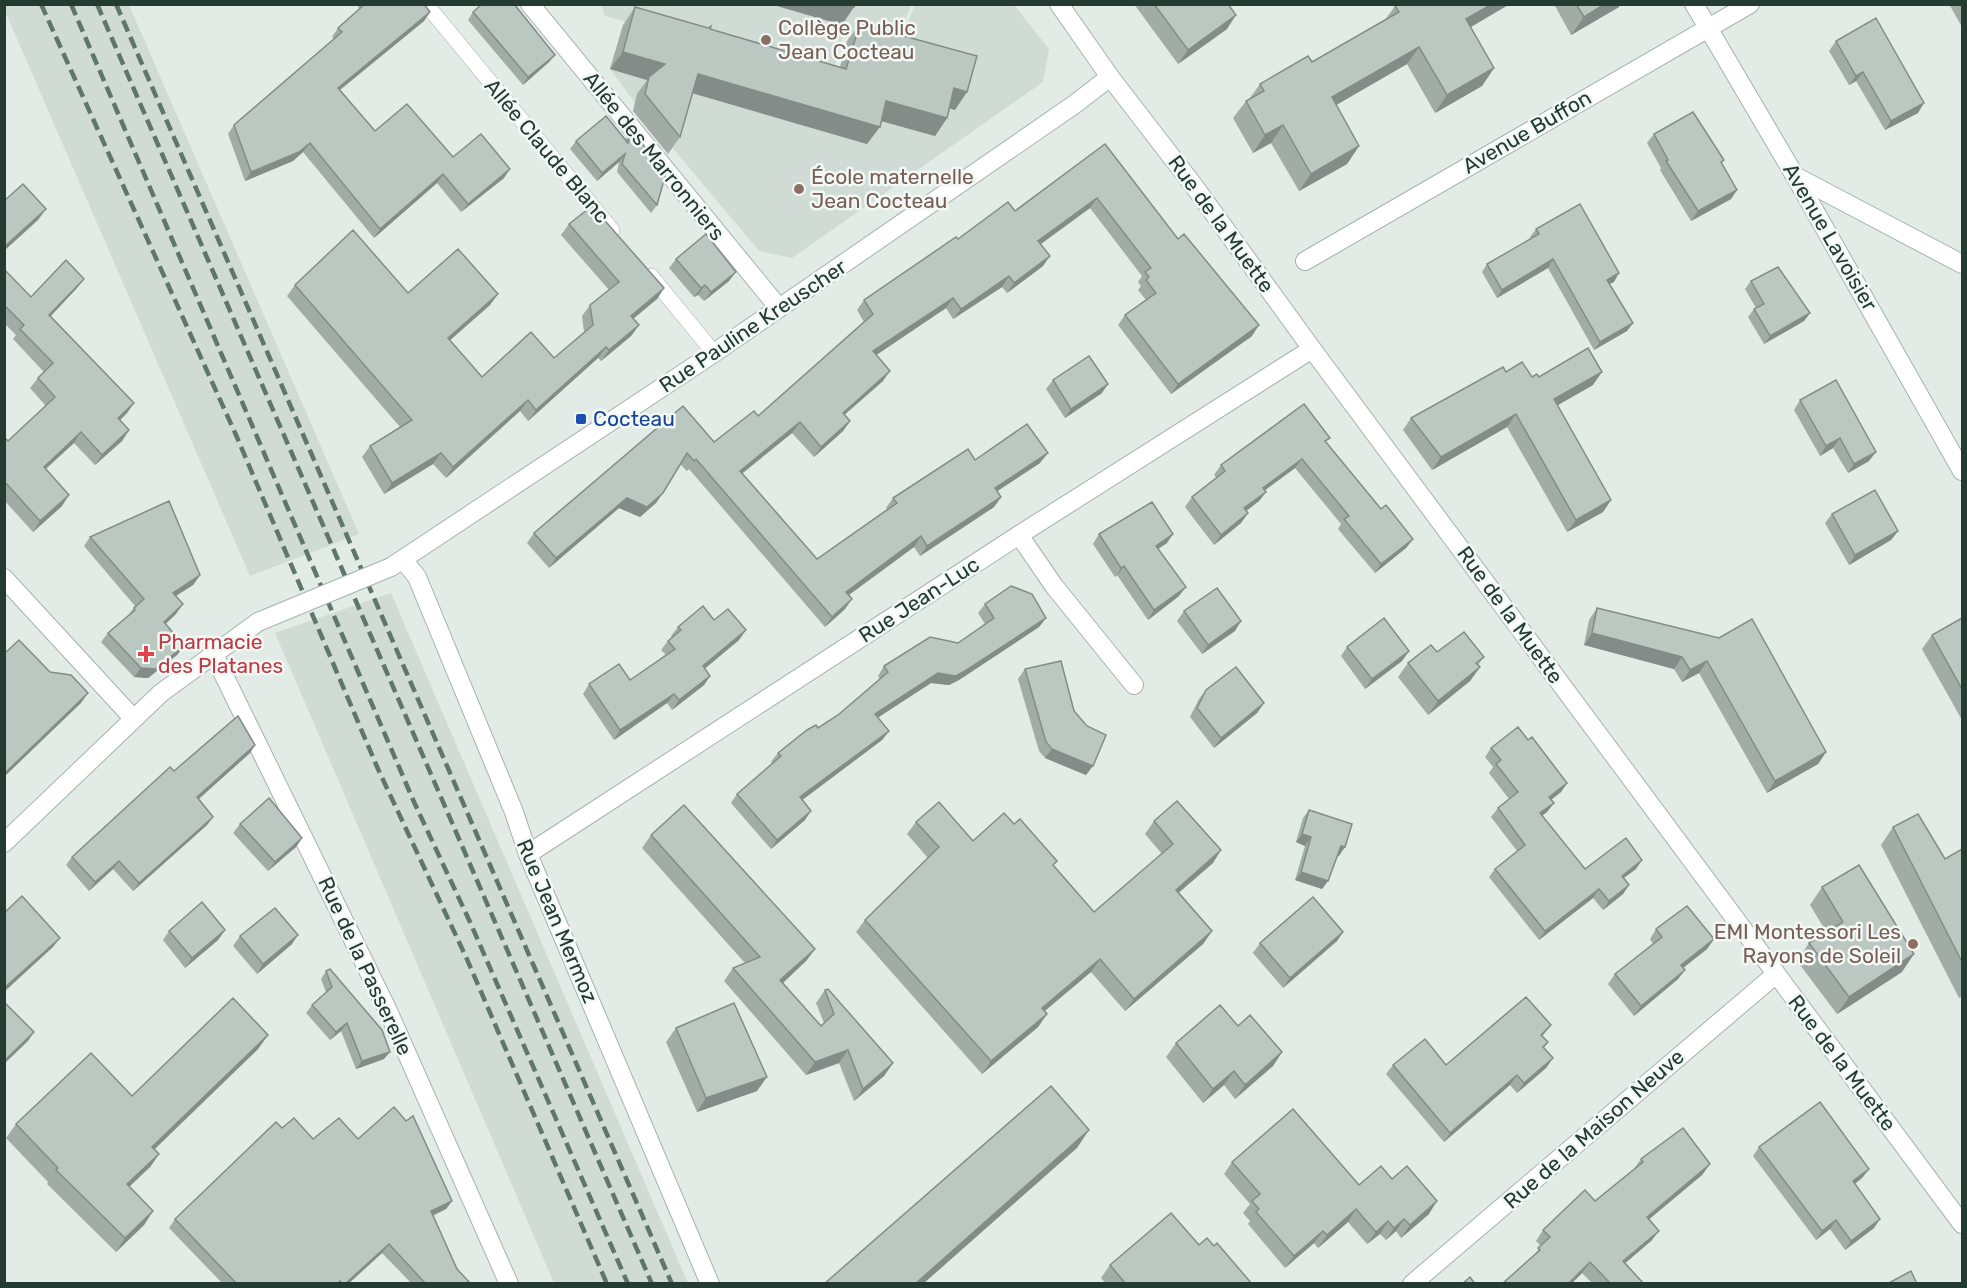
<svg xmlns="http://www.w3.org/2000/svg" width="1967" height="1288" viewBox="0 0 1967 1288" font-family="Rubik,sans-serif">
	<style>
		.built { fill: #d0dbd5 }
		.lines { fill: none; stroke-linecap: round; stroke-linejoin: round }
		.service-casing { stroke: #a5b3ad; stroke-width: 16 }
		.minor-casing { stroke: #a5b3ad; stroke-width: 20 }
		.tertiary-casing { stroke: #a5b3ad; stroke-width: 20 }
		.service { stroke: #fff; stroke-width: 15 }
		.minor { stroke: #fff; stroke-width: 18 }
		.tertiary { stroke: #fff; stroke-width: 18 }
		.rail { stroke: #5e766e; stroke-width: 4.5; stroke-dasharray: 12 6; stroke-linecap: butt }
		.minor-bridge-casing { stroke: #a5b3ad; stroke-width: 20; stroke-linecap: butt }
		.minor-bridge { stroke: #fff; stroke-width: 18 }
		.wall { fill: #a1aca7 }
		.shaded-wall { fill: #838c88 }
		.building { fill: #bbc8c2; stroke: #838c88; stroke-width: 1.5 }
		.education-dot { fill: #8d6e63; stroke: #f2f8f5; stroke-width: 2 }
		.transit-dot { fill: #1a4fb4; stroke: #f2f8f5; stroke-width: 2 }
		.health-dot { fill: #e0444e; stroke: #f2f8f5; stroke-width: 2 }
		.labels { text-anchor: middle; stroke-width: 5; stroke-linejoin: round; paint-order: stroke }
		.education-label { font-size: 21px; fill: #785e54; stroke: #f2f8f5; text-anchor: start }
		.street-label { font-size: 21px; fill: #233b33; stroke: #f2f8f5 }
		.transit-label { font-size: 21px; fill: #164399; stroke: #f2f8f5; text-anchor: start }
		.health-label { font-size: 21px; fill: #be3a42; stroke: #f2f8f5; text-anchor: start }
	</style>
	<rect width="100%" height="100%" fill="#e2ebe6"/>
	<g class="built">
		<path d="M 915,4 L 1014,5 L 1049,49 L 1043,82 L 792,258 L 759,251 L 635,103 L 610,69 L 623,25 L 834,86 L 849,37 L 897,51 Z"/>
		<path d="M 4,5 L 129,5 L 359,534 L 250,576 L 5,11 Z"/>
		<path d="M 601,5 L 911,5 L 895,47 L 844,33 L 831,80 L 605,16 Z"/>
		<path d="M 391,593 L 688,1283 L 554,1283 L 275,633 Z"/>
	</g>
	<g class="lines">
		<g class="service-casing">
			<g id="service">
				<path d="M 426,4 L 612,230"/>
				<path d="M 651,276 L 714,353"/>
			</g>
		</g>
		<g class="minor-casing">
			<g id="minor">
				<path d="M 530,4 L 779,308"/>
				<path d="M 1694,4 L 1795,176 L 1962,471"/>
				<path d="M 1795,176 L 1962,264"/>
				<path d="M 1305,261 L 1750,4"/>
				<path d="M 1019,535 L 1054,586 L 1134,685"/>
				<path d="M 404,561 L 417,577 L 514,812 L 528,854 L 710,1284"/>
				<path d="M 391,567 L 714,353 L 1075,104 L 1110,77"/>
				<path d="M 4,578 L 132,717"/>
				<path d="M 213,653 L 388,1011 L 509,1284"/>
				<path d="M 4,843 L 161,693 L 258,622"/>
				<path d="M 528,854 L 1019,535 L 1312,349"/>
				<path d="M 1412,1284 L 1776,974"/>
			</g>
		</g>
		<g class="tertiary-casing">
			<path id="tertiary" d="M 1059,4 L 1110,77 L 1194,186 L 1312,349 L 1962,1224"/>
		</g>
		<use href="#service" class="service"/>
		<use href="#minor" class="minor"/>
		<use href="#tertiary" class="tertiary"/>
		<g class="rail">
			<path d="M 41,4 L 236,435 L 378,769 L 466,957 L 607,1284"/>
			<path d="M 71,4 L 414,802 L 470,922 L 628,1284"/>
			<path d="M 97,4 L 652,1284"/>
			<path d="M 116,4 L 672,1284"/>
		</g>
		<g class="minor-bridge-casing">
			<path id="minor-bridge" d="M 258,622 L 391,567"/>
		</g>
		<use href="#minor-bridge" class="minor-bridge"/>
	</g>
	<g class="wall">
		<path d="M 356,4 L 424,4 L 430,12 L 424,21 L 340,90 L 375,131 L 453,157 L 504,178 L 461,212 L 437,183 L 374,238 L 303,152 L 293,161 L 245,181 L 228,134 L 234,125 L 334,39 L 332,37 L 338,28 L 360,9 Z"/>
		<path d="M 1134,4 L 1228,4 L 1227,29 L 1178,64 Z"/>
		<path d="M 1554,4 L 1620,4 L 1619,7 L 1571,35 Z"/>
		<path d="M 1949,4 L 1962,4 L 1962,27 Z"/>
		<path d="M 1395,6 L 1471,27 L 1494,68 L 1482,86 L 1435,113 L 1407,64 L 1336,105 L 1359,146 L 1347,164 L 1299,191 L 1271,143 L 1253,153 L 1233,118 L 1246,101 L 1250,98 L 1260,84 L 1312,62 L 1385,20 Z"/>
		<path d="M 635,7 L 840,67 L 847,41 L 860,24 L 955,110 L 950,108 L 947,118 L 935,136 L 881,121 L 867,144 L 692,93 L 680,137 L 668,154 L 633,111 L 637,94 L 647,80 L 610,69 L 623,25 Z"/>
		<path d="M 473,12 L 555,55 L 549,62 L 523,85 L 468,20 Z"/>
		<path d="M 1836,41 L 1918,113 L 1885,130 L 1856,81 L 1849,85 L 1829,51 Z"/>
		<path d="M 631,130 L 657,205 L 651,213 L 617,172 L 619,162 L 597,181 L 570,149 L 576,141 L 625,140 Z"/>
		<path d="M 1654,134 L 1724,160 L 1722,163 L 1737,190 L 1731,199 L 1691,221 L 1660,170 L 1661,168 L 1647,143 Z"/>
		<path d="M 1105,144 L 1252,336 L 1171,394 L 1118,325 L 1125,315 L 1146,300 L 1138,290 L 1141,286 L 1138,282 L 1142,276 L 1090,208 L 1041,244 L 1043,266 L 1007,293 L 1002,287 L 953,319 L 946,308 L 876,355 L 883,381 L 844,415 L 850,421 L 843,431 L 814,457 L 792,433 L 742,474 L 817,559 L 887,509 L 886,508 L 893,498 L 975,460 L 1040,463 L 997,491 L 1001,497 L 994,507 L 920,556 L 914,547 L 849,595 L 845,609 L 825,627 L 689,469 L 687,471 L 680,464 L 656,503 L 640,517 L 619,508 L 549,568 L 527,543 L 534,533 L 683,406 L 714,442 L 758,416 L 864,322 L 857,310 L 864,300 L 958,239 L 1015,211 Z"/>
		<path d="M 569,224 L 664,288 L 657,299 L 633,319 L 639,325 L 631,336 L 601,361 L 598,358 L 528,421 L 520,411 L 446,478 L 433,464 L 384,494 L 362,457 L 370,446 L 400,427 L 287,296 L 295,285 L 408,293 L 490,305 L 450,340 L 482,377 L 554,358 L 584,332 L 582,316 L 590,305 L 609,290 L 561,235 Z"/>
		<path d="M 1536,229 L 1614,282 L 1609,284 L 1633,323 L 1627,331 L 1594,350 L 1548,268 L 1497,298 L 1482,272 L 1487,264 L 1531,239 L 1530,237 Z"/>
		<path d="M 676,259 L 729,281 L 704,301 L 698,295 L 694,297 L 669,268 Z"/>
		<path d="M 4,270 L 31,297 L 84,279 L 76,289 L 51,316 L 134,403 L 127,413 L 120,420 L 129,430 L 122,441 L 95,465 L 74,443 L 46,469 L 62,506 L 33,532 L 4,500 L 4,437 L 8,441 L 46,406 L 30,388 L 38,378 L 44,372 L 13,339 L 16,335 L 4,323 Z"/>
		<path d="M 1751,281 L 1810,313 L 1804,321 L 1764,344 L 1748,317 L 1754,309 L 1756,308 L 1745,289 Z"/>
		<path d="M 1506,372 L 1532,377 L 1539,377 L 1593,385 L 1557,405 L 1611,500 L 1603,512 L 1567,532 L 1507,427 L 1432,470 L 1403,430 L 1411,418 Z"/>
		<path d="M 1053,380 L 1102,393 L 1065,418 L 1046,389 Z"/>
		<path d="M 1800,400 L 1869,461 L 1848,473 L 1833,448 L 1820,456 L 1794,410 Z"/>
		<path d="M 1327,443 L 1381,509 L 1413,539 L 1406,548 L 1375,573 L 1338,529 L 1341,524 L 1295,468 L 1265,490 L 1266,492 L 1259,501 L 1246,511 L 1248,513 L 1241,523 L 1214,545 L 1185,507 L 1192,497 L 1217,478 L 1214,475 L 1221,465 Z"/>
		<path d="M 1832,514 L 1898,531 L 1891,540 L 1849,565 L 1825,523 Z"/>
		<path d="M 1099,534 L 1167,543 L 1158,549 L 1179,596 L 1148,620 L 1117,575 L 1115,577 L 1093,544 Z"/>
		<path d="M 90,537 L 200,575 L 193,585 L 176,596 L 176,614 L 165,624 L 184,646 L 177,655 L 148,678 L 134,677 L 101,642 L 108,633 L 127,617 L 135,606 L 84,546 Z"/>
		<path d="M 985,604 L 1046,618 L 1039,627 L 959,680 L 949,685 L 931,683 L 877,718 L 889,731 L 882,740 L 802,800 L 805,820 L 771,849 L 731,803 L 737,794 L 773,764 L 771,762 L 778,753 L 838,715 L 880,679 L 878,676 L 884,666 L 958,643 L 985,624 L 978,613 Z"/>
		<path d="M 1597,608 L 1719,638 L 1826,752 L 1818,764 L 1767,793 L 1699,673 L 1682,682 L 1674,669 L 1584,645 L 1589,620 Z"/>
		<path d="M 1184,611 L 1235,631 L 1202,654 L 1177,621 Z"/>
		<path d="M 1962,618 L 1962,720 L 1922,649 L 1932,635 Z"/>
		<path d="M 714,620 L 739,640 L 704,669 L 710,676 L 704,685 L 672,710 L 667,703 L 614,740 L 583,694 L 589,684 L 630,680 L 666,655 L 661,650 L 668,641 L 672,637 L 671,636 L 678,627 Z"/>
		<path d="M 1347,647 L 1409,651 L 1402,661 L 1365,689 L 1341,656 Z"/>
		<path d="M 1437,652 L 1484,657 L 1478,665 L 1480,667 L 1470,681 L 1428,715 L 1398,677 L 1408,663 Z"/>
		<path d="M 1025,669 L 1074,711 L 1086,775 L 1045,758 L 1039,751 L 1018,679 Z"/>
		<path d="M 1206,690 L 1264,703 L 1257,713 L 1214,748 L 1190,717 L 1199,699 Z"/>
		<path d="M 1528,740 L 1567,783 L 1561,792 L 1551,800 L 1554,803 L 1547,812 L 1542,816 L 1585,869 L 1636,869 L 1624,878 L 1629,885 L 1623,894 L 1603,910 L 1593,898 L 1539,940 L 1489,877 L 1495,869 L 1517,851 L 1491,817 L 1498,808 L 1509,799 L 1489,773 L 1493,767 L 1485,757 L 1491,748 Z"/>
		<path d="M 255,745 L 250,753 L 198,799 L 213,817 L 207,825 L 133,891 L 113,869 L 89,891 L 66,865 L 72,857 L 174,771 Z"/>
		<path d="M 1309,810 L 1339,856 L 1337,855 L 1328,881 L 1322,889 L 1295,880 L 1305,846 L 1296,842 L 1303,818 Z"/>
		<path d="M 1154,821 L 1213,863 L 1179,892 L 1212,931 L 1203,944 L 1125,1011 L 1091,972 L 1044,1011 L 1047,1014 L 1038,1027 L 982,1074 L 856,932 L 865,920 L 928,858 L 907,834 L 916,822 L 973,841 L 1054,867 L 1094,912 L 1162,854 L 1145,834 Z"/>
		<path d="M 240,824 L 302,838 L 296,847 L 268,871 L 233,833 Z"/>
		<path d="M 1893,827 L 1945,859 L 1962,849 L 1962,996 L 1959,998 L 1881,845 Z"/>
		<path d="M 651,835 L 815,949 L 806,961 L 783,983 L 821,1026 L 824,1023 L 816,1003 L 825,990 L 893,1063 L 884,1076 L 854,1101 L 839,1063 L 806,1075 L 724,981 L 733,968 L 745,963 L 642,848 Z"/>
		<path d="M 1822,887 L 1902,972 L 1837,1014 L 1797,961 L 1809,943 L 1827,933 L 1810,905 Z"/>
		<path d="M 1656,929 L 1714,939 L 1707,949 L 1683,968 L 1685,970 L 1678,979 L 1634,1016 L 1608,984 L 1615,974 L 1653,944 L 1650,939 Z"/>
		<path d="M 225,930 L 218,940 L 185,968 L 163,940 L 169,931 Z"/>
		<path d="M 1343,932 L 1337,941 L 1283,988 L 1253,953 L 1260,943 Z"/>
		<path d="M 240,936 L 292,944 L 257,974 L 233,946 Z"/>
		<path d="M 326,971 L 384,1059 L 356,1069 L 341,1031 L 330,1040 L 306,1013 L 312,1005 L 326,992 L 321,979 Z"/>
		<path d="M 1551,1025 L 1542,1036 L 1548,1042 L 1544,1048 L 1553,1058 L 1546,1068 L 1517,1093 L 1510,1085 L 1444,1142 L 1386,1074 L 1393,1065 L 1446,1065 Z"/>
		<path d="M 1238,1026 L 1282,1052 L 1273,1066 L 1235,1099 L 1224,1085 L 1203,1103 L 1166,1057 L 1176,1043 Z"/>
		<path d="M 676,1028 L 757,1091 L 697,1112 L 666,1042 Z"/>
		<path d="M 268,1035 L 258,1049 L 155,1149 L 159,1154 L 150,1167 L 129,1187 L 153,1211 L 144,1225 L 116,1252 L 47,1184 L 48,1182 L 6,1138 L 16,1124 L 132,1096 Z"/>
		<path d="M 282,1128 L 313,1139 L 358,1139 L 452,1201 L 446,1209 L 433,1216 L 457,1269 L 471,1284 L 412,1284 L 382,1253 L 348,1284 L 223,1284 L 169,1228 L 175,1219 Z"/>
		<path d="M 1759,1147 L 1869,1169 L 1862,1178 L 1855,1184 L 1874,1228 L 1845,1250 L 1830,1229 L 1816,1240 L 1753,1156 Z"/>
		<path d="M 1641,1159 L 1710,1164 L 1702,1175 L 1649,1219 L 1659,1231 L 1651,1241 L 1625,1263 L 1644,1284 L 1593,1284 L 1582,1273 L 1571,1284 L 1502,1284 L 1532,1258 L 1541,1246 L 1536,1241 L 1543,1230 L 1595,1201 L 1633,1170 Z"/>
		<path d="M 1232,1162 L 1359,1185 L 1392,1179 L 1429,1214 L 1401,1238 L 1396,1231 L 1386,1240 L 1380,1234 L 1367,1244 L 1348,1222 L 1318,1248 L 1314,1243 L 1285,1268 L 1248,1224 L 1250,1221 L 1243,1213 L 1250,1204 L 1224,1174 Z"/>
		<path d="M 1199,1245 L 1214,1246 L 1252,1284 L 1106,1284 L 1101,1278 L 1110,1265 Z"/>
	</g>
	<g class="shaded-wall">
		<path d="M 770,4 L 844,4 L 854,7 L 842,25 Z"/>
		<path d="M 1492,4 L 1510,4 L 1454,37 L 1466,19 Z"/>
		<path d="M 1605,4 L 1620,4 L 1619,7 L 1571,35 L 1584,17 Z"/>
		<path d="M 430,12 L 424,21 L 331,97 L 338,88 Z"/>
		<path d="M 1236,15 L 1227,29 L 1178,64 L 1188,50 Z"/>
		<path d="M 1419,47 L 1407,64 L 1319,115 L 1332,97 Z"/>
		<path d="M 623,52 L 665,64 L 649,77 L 647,80 L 610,69 Z"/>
		<path d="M 555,55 L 549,62 L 523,85 L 528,77 Z"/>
		<path d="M 1494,68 L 1482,86 L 1435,113 L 1447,95 Z"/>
		<path d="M 1863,72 L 1856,81 L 1849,85 L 1856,76 Z"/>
		<path d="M 698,74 L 880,127 L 867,144 L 685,91 Z"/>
		<path d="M 954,88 L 967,92 L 955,110 L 942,106 Z"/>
		<path d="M 886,101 L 947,118 L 935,136 L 874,119 Z"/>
		<path d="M 1924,103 L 1918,113 L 1885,130 L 1891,121 Z"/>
		<path d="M 1283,125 L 1271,143 L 1253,153 L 1265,135 Z"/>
		<path d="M 310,143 L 303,152 L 293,161 L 245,181 L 251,172 Z"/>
		<path d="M 1359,146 L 1347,164 L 1299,191 L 1311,174 Z"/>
		<path d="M 625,154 L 619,162 L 597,181 L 602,173 Z"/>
		<path d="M 510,169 L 504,178 L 461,212 L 468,204 Z"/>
		<path d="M 443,174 L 437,183 L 374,238 L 380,229 Z"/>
		<path d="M 1737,190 L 1731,199 L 1691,221 L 1698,211 Z"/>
		<path d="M 1097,198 L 1090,208 L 1031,251 L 1038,241 Z"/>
		<path d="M 46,209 L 38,220 L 4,251 L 4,247 Z"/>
		<path d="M 1050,256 L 1043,266 L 1007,293 L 1014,283 Z"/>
		<path d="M 1553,259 L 1548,268 L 1497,298 L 1502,290 Z"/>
		<path d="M 736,272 L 729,281 L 704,301 L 711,292 Z"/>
		<path d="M 1619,273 L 1614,282 L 1601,288 L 1607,280 Z"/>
		<path d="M 1009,276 L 1002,287 L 953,319 L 961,309 Z"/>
		<path d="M 84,279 L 76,289 L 42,325 L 49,315 Z"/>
		<path d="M 705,285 L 698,295 L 694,297 L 701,288 Z"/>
		<path d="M 664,288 L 657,299 L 623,327 L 631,316 Z"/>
		<path d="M 498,294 L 490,305 L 440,349 L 448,338 Z"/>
		<path d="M 953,298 L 946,308 L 866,362 L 873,351 Z"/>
		<path d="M 1810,313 L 1804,321 L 1764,344 L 1770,336 Z"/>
		<path d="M 1633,323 L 1627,331 L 1594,350 L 1600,342 Z"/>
		<path d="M 639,325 L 631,336 L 601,361 L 609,350 Z"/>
		<path d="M 1259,325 L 1252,336 L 1171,394 L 1178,384 Z"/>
		<path d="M 606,347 L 598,358 L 528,421 L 536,410 Z"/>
		<path d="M 890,371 L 883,381 L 835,423 L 843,413 Z"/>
		<path d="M 1602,372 L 1593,385 L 1546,412 L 1554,399 Z"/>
		<path d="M 1108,384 L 1102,393 L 1065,418 L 1071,409 Z"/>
		<path d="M 528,400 L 520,411 L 446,478 L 453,467 Z"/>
		<path d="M 134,403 L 127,413 L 111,429 L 118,418 Z"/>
		<path d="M 1516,414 L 1507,427 L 1432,470 L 1441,457 Z"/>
		<path d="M 850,421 L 843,431 L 814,457 L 821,447 Z"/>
		<path d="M 800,422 L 792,433 L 732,481 L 740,471 Z"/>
		<path d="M 129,430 L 122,441 L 95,465 L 102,455 Z"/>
		<path d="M 81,432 L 74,443 L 36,477 L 44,467 Z"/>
		<path d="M 1840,438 L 1833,448 L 1820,456 L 1826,446 Z"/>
		<path d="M 1876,452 L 1869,461 L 1848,473 L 1854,464 Z"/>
		<path d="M 441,453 L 433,464 L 384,494 L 392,483 Z"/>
		<path d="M 1048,453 L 1040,463 L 987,498 L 995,488 Z"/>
		<path d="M 1302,459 L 1295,468 L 1256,497 L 1263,488 Z"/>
		<path d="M 1266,492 L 1259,501 L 1237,518 L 1244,508 Z"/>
		<path d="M 663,493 L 656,503 L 640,517 L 619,508 L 549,568 L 556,558 L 627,498 Z"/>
		<path d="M 69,495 L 62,506 L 33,532 L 40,521 Z"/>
		<path d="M 1001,497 L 994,507 L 920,556 L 927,546 Z"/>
		<path d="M 1611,500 L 1603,512 L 1567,532 L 1576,520 Z"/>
		<path d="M 1248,513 L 1241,523 L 1214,545 L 1221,535 Z"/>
		<path d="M 1898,531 L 1891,540 L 1849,565 L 1855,555 Z"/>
		<path d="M 1173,534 L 1167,543 L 1149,555 L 1156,546 Z"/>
		<path d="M 921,536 L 914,547 L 839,602 L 846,592 Z"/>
		<path d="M 1413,539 L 1406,548 L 1375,573 L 1381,564 Z"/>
		<path d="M 1124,566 L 1117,575 L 1115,577 L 1121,568 Z"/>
		<path d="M 200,575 L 193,585 L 166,602 L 173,593 Z"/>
		<path d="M 1186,587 L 1179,596 L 1148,620 L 1154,610 Z"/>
		<path d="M 852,599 L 845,609 L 825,627 L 832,617 Z"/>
		<path d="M 183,604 L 176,614 L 157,632 L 164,622 Z"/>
		<path d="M 1046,618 L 1039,627 L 959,680 L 949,685 L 931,683 L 868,724 L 875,714 L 938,673 Z"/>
		<path d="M 1241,621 L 1235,631 L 1202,654 L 1208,645 Z"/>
		<path d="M 746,630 L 739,640 L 696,676 L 703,666 Z"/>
		<path d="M 1592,633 L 1682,657 L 1674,669 L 1584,645 Z"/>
		<path d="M 184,646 L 177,655 L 148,678 L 134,677 L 141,668 Z"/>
		<path d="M 1409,651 L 1402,661 L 1365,689 L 1372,679 Z"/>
		<path d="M 1707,661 L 1699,673 L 1682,682 L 1690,670 Z"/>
		<path d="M 1480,667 L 1470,681 L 1428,715 L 1438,701 Z"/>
		<path d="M 710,676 L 704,685 L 672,710 L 679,700 Z"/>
		<path d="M 88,693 L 81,703 L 4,777 L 4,774 Z"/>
		<path d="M 674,694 L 667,703 L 614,740 L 620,730 Z"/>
		<path d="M 1264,703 L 1257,713 L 1214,748 L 1221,738 Z"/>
		<path d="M 889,731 L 882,740 L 793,807 L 800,797 Z"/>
		<path d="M 255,745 L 250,753 L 191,806 L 197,797 Z"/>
		<path d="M 1052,749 L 1093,766 L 1086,775 L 1045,758 Z"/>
		<path d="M 1826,752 L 1818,764 L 1767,793 L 1775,781 Z"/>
		<path d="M 1567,783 L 1561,792 L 1543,806 L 1549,797 Z"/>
		<path d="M 1554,803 L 1547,812 L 1533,822 L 1540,813 Z"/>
		<path d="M 811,811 L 805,820 L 771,849 L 777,840 Z"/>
		<path d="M 213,817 L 207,825 L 133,891 L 139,883 Z"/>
		<path d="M 1302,834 L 1311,837 L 1305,846 L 1296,842 Z"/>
		<path d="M 302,838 L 296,847 L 268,871 L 275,862 Z"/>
		<path d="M 1341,846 L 1345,847 L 1339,856 L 1335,855 Z"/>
		<path d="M 1221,850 L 1213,863 L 1168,902 L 1176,890 Z"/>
		<path d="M 1642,860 L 1636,869 L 1615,884 L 1622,876 Z"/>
		<path d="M 119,861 L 113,869 L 89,891 L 95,882 Z"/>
		<path d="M 1301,872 L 1328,881 L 1322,889 L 1295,880 Z"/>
		<path d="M 1629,885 L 1623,894 L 1603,910 L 1609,901 Z"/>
		<path d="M 1599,889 L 1593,898 L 1539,940 L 1545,931 Z"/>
		<path d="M 225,930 L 218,940 L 185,968 L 192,958 Z"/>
		<path d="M 1212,931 L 1203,944 L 1125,1011 L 1134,999 Z"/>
		<path d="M 1343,932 L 1337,941 L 1283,988 L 1290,978 Z"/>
		<path d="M 298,935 L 292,944 L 257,974 L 263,964 Z"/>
		<path d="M 60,938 L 53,947 L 4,992 L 4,988 Z"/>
		<path d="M 1714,939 L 1707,949 L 1674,975 L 1681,965 Z"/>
		<path d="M 815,949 L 806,961 L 772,993 L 780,980 Z"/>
		<path d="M 1914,954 L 1902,972 L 1837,1014 L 1849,997 Z"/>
		<path d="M 1100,959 L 1091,972 L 1033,1021 L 1042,1008 Z"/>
		<path d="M 1685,970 L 1678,979 L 1634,1016 L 1641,1006 Z"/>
		<path d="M 1047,1014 L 1038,1027 L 982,1074 L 991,1061 Z"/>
		<path d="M 347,1023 L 341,1031 L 330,1040 L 336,1032 Z"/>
		<path d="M 1551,1025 L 1544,1034 L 1534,1044 L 1541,1035 Z"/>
		<path d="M 34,1032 L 28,1041 L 4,1064 L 4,1061 Z"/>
		<path d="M 268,1035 L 258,1049 L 143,1160 L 152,1147 Z"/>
		<path d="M 848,1050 L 839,1063 L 806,1075 L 815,1062 Z"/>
		<path d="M 390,1052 L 384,1059 L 356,1069 L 362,1061 Z"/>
		<path d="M 1282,1052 L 1273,1066 L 1235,1099 L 1245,1085 Z"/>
		<path d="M 1553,1058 L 1546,1068 L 1517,1093 L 1524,1083 Z"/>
		<path d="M 893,1063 L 884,1076 L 854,1101 L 863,1089 Z"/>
		<path d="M 1234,1071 L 1224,1085 L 1203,1103 L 1213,1089 Z"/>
		<path d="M 1517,1075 L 1510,1085 L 1444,1142 L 1450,1133 Z"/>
		<path d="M 767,1077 L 757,1091 L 697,1112 L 706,1098 Z"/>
		<path d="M 1089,1130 L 1077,1148 L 923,1284 L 915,1284 Z"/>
		<path d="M 159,1154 L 150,1167 L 117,1198 L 127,1184 Z"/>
		<path d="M 1710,1164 L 1702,1175 L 1640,1227 L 1647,1217 Z"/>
		<path d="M 1869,1169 L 1862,1178 L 1846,1190 L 1853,1181 Z"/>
		<path d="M 452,1201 L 446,1209 L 424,1219 L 431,1211 Z"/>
		<path d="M 1437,1201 L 1429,1214 L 1401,1238 L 1410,1225 Z"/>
		<path d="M 1356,1209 L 1348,1222 L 1318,1248 L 1327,1235 Z"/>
		<path d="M 153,1211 L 144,1225 L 116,1252 L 125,1238 Z"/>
		<path d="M 1404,1219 L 1396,1231 L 1386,1240 L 1394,1228 Z"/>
		<path d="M 1880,1219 L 1874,1228 L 1845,1250 L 1851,1241 Z"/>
		<path d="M 1836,1220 L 1830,1229 L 1816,1240 L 1822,1231 Z"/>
		<path d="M 1388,1221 L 1380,1234 L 1367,1244 L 1376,1232 Z"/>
		<path d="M 1323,1231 L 1314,1243 L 1285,1268 L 1294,1256 Z"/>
		<path d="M 1659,1231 L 1651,1241 L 1616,1271 L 1623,1261 Z"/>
		<path d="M 389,1244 L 382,1253 L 348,1284 L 345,1284 Z"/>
		<path d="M 1590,1262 L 1582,1273 L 1571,1284 L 1568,1284 Z"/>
	</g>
	<g class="building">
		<path d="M 365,4 L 424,4 L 430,12 L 338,88 L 375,131 L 407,104 L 453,157 L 481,134 L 510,169 L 468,204 L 443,174 L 380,229 L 310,143 L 299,152 L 251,172 L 234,125 L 342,32 L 338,28 Z"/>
		<path d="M 482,4 L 514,4 L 555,55 L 528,77 L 473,12 Z"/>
		<path d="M 844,4 L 855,4 L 854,7 Z"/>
		<path d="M 1154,4 L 1228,4 L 1236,15 L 1188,50 Z"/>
		<path d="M 1398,4 L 1492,4 L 1466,19 L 1494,68 L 1447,95 L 1419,47 L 1332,97 L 1359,146 L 1311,174 L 1283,125 L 1265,135 L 1246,101 L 1264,91 L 1260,84 L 1308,56 L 1312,62 L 1399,12 L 1395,6 Z"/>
		<path d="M 1576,4 L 1605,4 L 1584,17 Z"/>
		<path d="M 635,7 L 708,28 L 711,26 L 710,29 L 846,69 L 860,24 L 977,56 L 967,92 L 954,88 L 947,118 L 886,101 L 880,127 L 698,74 L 680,137 L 645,94 L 649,77 L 665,64 L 623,52 Z"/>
		<path d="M 1876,18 L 1924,103 L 1891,121 L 1863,72 L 1856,76 L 1836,41 Z"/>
		<path d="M 1693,112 L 1724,160 L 1721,162 L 1737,190 L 1698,211 L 1666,161 L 1668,160 L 1654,134 Z"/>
		<path d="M 606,116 L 628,143 L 631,130 L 666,173 L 657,205 L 622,164 L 625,154 L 602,173 L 576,141 Z"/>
		<path d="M 1105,144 L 1178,239 L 1184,234 L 1259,325 L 1178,384 L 1125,315 L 1156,293 L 1146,280 L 1149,277 L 1145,272 L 1151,268 L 1097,198 L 1038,241 L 1050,256 L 1014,283 L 1009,276 L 961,309 L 953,298 L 873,351 L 890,371 L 843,413 L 850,421 L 821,447 L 800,422 L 740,471 L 817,559 L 897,503 L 893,498 L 968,449 L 975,460 L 1027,424 L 1048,453 L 995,488 L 1001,497 L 927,546 L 921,536 L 846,592 L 852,599 L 832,617 L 696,459 L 694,461 L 687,453 L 663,493 L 647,507 L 627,498 L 556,558 L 534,533 L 683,406 L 714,442 L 754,411 L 758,416 L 873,314 L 864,300 L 956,237 L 958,239 L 1008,202 L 1015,211 Z"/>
		<path d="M 23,184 L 46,209 L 4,247 L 4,201 Z"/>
		<path d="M 1580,204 L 1619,273 L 1607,280 L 1633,323 L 1600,342 L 1553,259 L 1502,290 L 1487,264 L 1539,234 L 1536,229 Z"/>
		<path d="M 592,206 L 664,288 L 631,316 L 639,325 L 609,350 L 606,347 L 536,410 L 528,400 L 453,467 L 441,453 L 392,483 L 370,446 L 412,420 L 295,285 L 353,230 L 408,293 L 458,249 L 498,294 L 448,338 L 482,377 L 531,332 L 554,358 L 593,325 L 590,305 L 619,282 L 569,224 Z"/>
		<path d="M 706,234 L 736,272 L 711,292 L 705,285 L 701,288 L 676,259 Z"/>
		<path d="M 66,260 L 84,279 L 49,315 L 134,403 L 118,418 L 129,430 L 102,455 L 81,432 L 44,467 L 69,495 L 40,521 L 4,481 L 4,437 L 8,441 L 55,397 L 38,378 L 53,363 L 20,329 L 24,325 L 4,305 L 4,269 L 31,297 Z"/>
		<path d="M 1778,267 L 1810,313 L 1770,336 L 1754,309 L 1764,304 L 1751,281 Z"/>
		<path d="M 1588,348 L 1602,372 L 1554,399 L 1611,500 L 1576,520 L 1516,414 L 1441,457 L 1411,418 L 1503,367 L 1506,372 L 1522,362 L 1532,377 L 1537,374 L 1539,377 Z"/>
		<path d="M 1089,356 L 1108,384 L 1071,409 L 1053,380 Z"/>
		<path d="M 1836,380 L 1876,452 L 1854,464 L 1840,438 L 1826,446 L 1800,400 Z"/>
		<path d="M 1304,404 L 1330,438 L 1325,441 L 1381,509 L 1386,505 L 1413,539 L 1381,564 L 1344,519 L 1349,516 L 1302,459 L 1263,488 L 1266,492 L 1244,508 L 1248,513 L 1221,535 L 1192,497 L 1225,471 L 1221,465 Z"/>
		<path d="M 1875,490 L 1898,531 L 1855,555 L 1832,514 Z"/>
		<path d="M 169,501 L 200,575 L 173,593 L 183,604 L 164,622 L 184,646 L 155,669 L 141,668 L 108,633 L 135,610 L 134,608 L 144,599 L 90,537 Z"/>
		<path d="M 1152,502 L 1173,534 L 1156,546 L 1186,587 L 1154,610 L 1124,566 L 1121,568 L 1099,534 Z"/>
		<path d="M 1011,586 L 1032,594 L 1046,618 L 965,671 L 956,676 L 938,673 L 875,714 L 889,731 L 800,797 L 811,811 L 777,840 L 737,794 L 781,756 L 778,753 L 807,730 L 816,725 L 818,728 L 838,715 L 888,672 L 884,666 L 930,637 L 958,643 L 994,618 L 985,604 Z"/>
		<path d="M 1217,588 L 1241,621 L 1208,645 L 1184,611 Z"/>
		<path d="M 703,606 L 714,620 L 728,609 L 746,630 L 703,666 L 710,676 L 679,700 L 674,694 L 620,730 L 589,684 L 619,664 L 630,680 L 675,649 L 668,641 L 681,630 L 678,627 Z"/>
		<path d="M 1597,608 L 1719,638 L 1752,619 L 1826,752 L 1775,781 L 1707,661 L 1690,670 L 1682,657 L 1592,633 Z"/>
		<path d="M 1384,618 L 1409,651 L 1372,679 L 1347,647 Z"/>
		<path d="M 1962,618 L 1962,689 L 1932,635 Z"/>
		<path d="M 1464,632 L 1484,657 L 1476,663 L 1480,667 L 1438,701 L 1408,663 L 1431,645 L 1437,652 Z"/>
		<path d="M 19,640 L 50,672 L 71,675 L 88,693 L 4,774 L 4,654 Z"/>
		<path d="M 1061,661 L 1074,711 L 1087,726 L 1106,735 L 1093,766 L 1052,749 L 1046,742 L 1025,669 Z"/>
		<path d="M 1236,667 L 1264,703 L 1221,738 L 1197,708 L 1206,690 Z"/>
		<path d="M 238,716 L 255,745 L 197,797 L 213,817 L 139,883 L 119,861 L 95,882 L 72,857 L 170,767 L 174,771 Z"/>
		<path d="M 1518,727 L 1528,740 L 1532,737 L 1567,783 L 1549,797 L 1554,803 L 1540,813 L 1585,869 L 1626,838 L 1642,860 L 1622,876 L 1629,885 L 1609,901 L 1599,889 L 1545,931 L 1495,869 L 1525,845 L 1498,808 L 1518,792 L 1496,764 L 1501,760 L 1491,748 Z"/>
		<path d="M 269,798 L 302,838 L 275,862 L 240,824 Z"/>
		<path d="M 1177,801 L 1221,850 L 1176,890 L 1212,931 L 1134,999 L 1100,959 L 1042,1008 L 1047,1014 L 991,1061 L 865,920 L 939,847 L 916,822 L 939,802 L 973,841 L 1004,813 L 1014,824 L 1020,819 L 1057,861 L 1053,865 L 1094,912 L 1173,844 L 1154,821 Z"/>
		<path d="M 684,805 L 815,949 L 780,980 L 821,1026 L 834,1014 L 825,990 L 828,989 L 893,1063 L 863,1089 L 848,1050 L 815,1062 L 733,968 L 760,957 L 651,835 Z"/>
		<path d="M 1309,810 L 1352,824 L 1345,847 L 1341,846 L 1328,881 L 1301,872 L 1311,837 L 1302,834 Z"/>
		<path d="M 1918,814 L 1945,859 L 1962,849 L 1962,962 L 1893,827 Z"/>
		<path d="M 1859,865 L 1914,954 L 1849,997 L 1809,943 L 1843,922 L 1822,887 Z"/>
		<path d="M 22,896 L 60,938 L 4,988 L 4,913 Z"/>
		<path d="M 1313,897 L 1343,932 L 1290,978 L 1260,943 Z"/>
		<path d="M 202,902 L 225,930 L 192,958 L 169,931 Z"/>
		<path d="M 1687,906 L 1714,939 L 1681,965 L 1685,970 L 1641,1006 L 1615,974 L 1662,937 L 1656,929 Z"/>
		<path d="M 275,908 L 298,935 L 263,964 L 240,936 Z"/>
		<path d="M 330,969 L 382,1030 L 390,1052 L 362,1061 L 347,1023 L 336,1032 L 312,1005 L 332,987 L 326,971 Z"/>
		<path d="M 1526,997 L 1551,1025 L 1541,1035 L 1548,1042 L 1543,1047 L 1553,1058 L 1524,1083 L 1517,1075 L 1450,1133 L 1393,1065 L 1425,1039 L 1446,1065 Z"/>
		<path d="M 233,998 L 268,1035 L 152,1147 L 159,1154 L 127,1184 L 153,1211 L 125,1238 L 56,1170 L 58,1168 L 16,1124 L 91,1053 L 132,1096 Z"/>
		<path d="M 4,1002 L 34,1032 L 4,1061 Z"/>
		<path d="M 734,1003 L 767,1077 L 706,1098 L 676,1028 Z"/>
		<path d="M 1220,1005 L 1238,1026 L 1250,1015 L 1282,1052 L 1245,1085 L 1234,1071 L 1213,1089 L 1176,1043 Z"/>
		<path d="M 1051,1086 L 1089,1130 L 915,1284 L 824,1284 Z"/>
		<path d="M 1820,1102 L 1869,1169 L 1853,1181 L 1880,1219 L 1851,1241 L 1836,1220 L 1822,1231 L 1759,1147 Z"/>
		<path d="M 394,1107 L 406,1121 L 413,1116 L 452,1201 L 431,1211 L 457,1269 L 471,1284 L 426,1284 L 389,1244 L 345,1284 L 343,1284 L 340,1281 L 338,1284 L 237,1284 L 175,1219 L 276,1122 L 282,1128 L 294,1118 L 313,1139 L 339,1118 L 358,1139 Z"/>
		<path d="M 1293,1109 L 1359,1185 L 1381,1166 L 1392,1179 L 1407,1166 L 1437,1201 L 1410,1225 L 1404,1219 L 1394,1228 L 1388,1221 L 1376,1232 L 1356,1209 L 1327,1235 L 1323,1231 L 1294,1256 L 1256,1212 L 1259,1209 L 1252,1201 L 1260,1194 L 1232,1162 Z"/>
		<path d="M 1683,1128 L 1710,1164 L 1647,1217 L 1659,1231 L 1623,1261 L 1644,1284 L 1611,1284 L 1590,1262 L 1568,1284 L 1502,1284 L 1540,1250 L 1538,1248 L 1550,1237 L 1543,1230 L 1585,1190 L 1595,1201 L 1643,1162 L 1641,1159 Z"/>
		<path d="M 1171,1213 L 1199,1245 L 1207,1238 L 1214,1246 L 1217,1243 L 1252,1284 L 1126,1284 L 1110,1265 Z"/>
		<path d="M 1911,1271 L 1917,1284 L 1887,1284 Z"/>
		<path d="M 1470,1277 L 1475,1284 L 1462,1284 Z"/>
	</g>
	<g class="education-dot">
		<circle cx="766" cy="40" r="6"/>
		<circle cx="799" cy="189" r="6"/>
		<circle cx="1913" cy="944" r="6"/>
	</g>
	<rect class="transit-dot" x="575" y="413" width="12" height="12" rx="3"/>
	<path class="health-dot" d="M143 645h6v6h6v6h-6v6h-6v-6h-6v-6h6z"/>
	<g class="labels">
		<g class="education-label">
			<text x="778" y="35">Collège Public<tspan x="778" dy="24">Jean Cocteau</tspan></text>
			<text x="811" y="184">École maternelle<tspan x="811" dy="24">Jean Cocteau</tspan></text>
			<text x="1901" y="939" text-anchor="end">EMI Montessori Les<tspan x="1901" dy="24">Rayons de Soleil</tspan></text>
		</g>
		<g class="street-label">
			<text transform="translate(1527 132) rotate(-30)" y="7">Avenue Buffon</text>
			<text transform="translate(547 151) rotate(50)" y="7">Allée Claude Blanc</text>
			<text transform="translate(654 156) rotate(51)" y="7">Allée des Marronniers</text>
			<text transform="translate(1221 224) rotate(54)" y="7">Rue de la Muette</text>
			<text transform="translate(1830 237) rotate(60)" y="7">Avenue Lavoisier</text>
			<text transform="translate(753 326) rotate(-34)" y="7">Rue Pauline Kreuscher</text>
			<text transform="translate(919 600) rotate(-33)" y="7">Rue Jean-Luc</text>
			<text transform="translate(1510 615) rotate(54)" y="7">Rue de la Muette</text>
			<text transform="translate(557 921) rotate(67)" y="7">Rue Jean Mermoz</text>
			<text transform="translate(365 966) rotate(65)" y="7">Rue de la Passerelle</text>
			<text transform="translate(1842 1063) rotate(53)" y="7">Rue de la Muette</text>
			<text transform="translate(1594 1129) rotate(-41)" y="7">Rue de la Maison Neuve</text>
		</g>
		<g class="transit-label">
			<text x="593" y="426">Cocteau</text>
		</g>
		<g class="health-label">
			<text x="158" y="649">Pharmacie<tspan x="158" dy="24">des Platanes</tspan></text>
		</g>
	</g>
	<rect width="1967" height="1288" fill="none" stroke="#233b33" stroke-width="12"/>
</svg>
